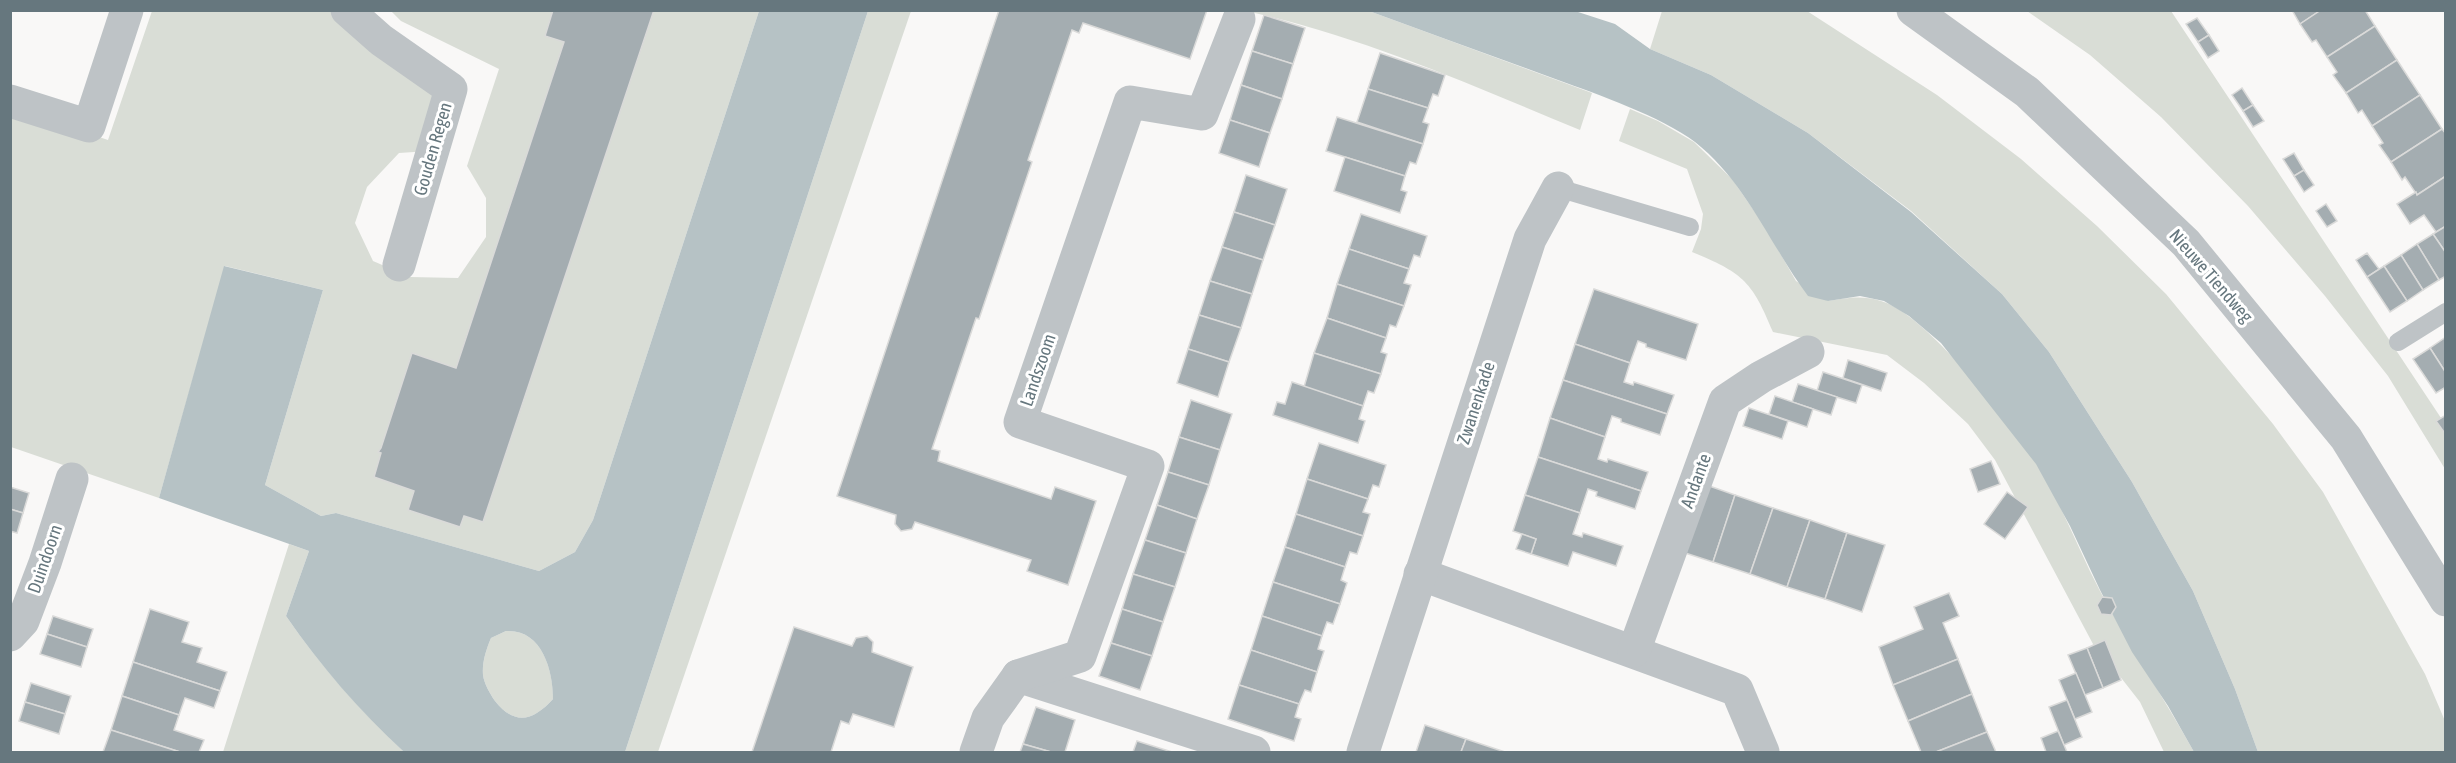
<svg xmlns="http://www.w3.org/2000/svg" width="2456" height="763" viewBox="0 0 2456 763" font-family="'Asap Condensed',sans-serif">
	<style>
		.green { fill: #d9ddd6 }
		.water { fill: #b6c2c5; fill-rule: evenodd }
		.building { fill: #a4adb1; stroke: #dadad9; stroke-width: 1.5 }
		.lines { fill: none; stroke-linecap: round; stroke-linejoin: round }
		.service { stroke: #bec3c6; stroke-width: 18 }
		.minor { stroke: #bec3c6; stroke-width: 33 }
		.tertiary { stroke: #bec3c6; stroke-width: 33 }
		.labels { text-anchor: middle; stroke-width: 6; stroke-linejoin: round; paint-order: stroke }
		.street-label { font-size: 18px; fill: #66777e; stroke: #fff }
	</style>
	<rect width="100%" height="100%" fill="#f9f8f7"/>
	<g class="green">
		<path d="M 152,11 L 337,11 L 451,83 L 444,150 L 399,153 L 367,187 L 355,223 L 373,261 L 410,277 L 458,278 L 486,237 L 486,198 L 467,166 L 499,69 L 401,21 L 391,11 L 759,11 L 593,520 L 575,552 L 539,571 L 336,513 L 321,516 L 265,485 L 323,290 L 225,266 L 159,498 L 11,447 L 11,107 L 108,140 Z"/>
		<path d="M 868,11 L 911,11 L 658,752 L 625,752 Z"/>
		<path d="M 1246,11 L 1369,11 L 1592,93 L 1580,130 C 1471,85 1361,36 1246,11 Z"/>
		<path d="M 1662,11 L 1807,11 L 1937,95 L 2021,159 L 2097,226 L 2166,294 L 2273,424 L 2323,492 L 2425,674 L 2445,721 L 2445,752 L 2258,752 L 2235,689 L 2193,591 L 2132,482 L 2049,352 L 2002,294 L 1911,211 L 1808,133 L 1711,75 L 1650,49 Z"/>
		<path d="M 2027,11 L 2171,11 L 2445,424 L 2445,469 L 2388,376 L 2325,296 L 2248,206 L 2161,117 L 2090,55 Z"/>
		<path d="M 1630,109 L 1658,121 L 1694,142 L 1732,179 L 1764,225 L 1796,281 L 1828,301 C 1848,298 1861,295 1881,301 C 1927,314 2010,423 2037,464 C 2062,505 2078,549 2100,591 C 2129,646 2164,698 2194,752 L 2164,752 L 2140,702 L 2115,670 L 2089,658 L 2093,644 L 1995,460 L 1968,424 L 1924,383 L 1887,355 L 1773,332 C 1752,281 1743,273 1692,252 L 1701,229 L 1703,214 L 1687,169 L 1619,141 Z"/>
		<path d="M 289,544 L 309,551 L 286,616 C 321,667 360,710 404,752 L 223,752 Z"/>
		<path d="M 506,631 C 542,629 553,670 553,699 C 533,721 515,726 495,701 C 490,694 484,683 483,675 C 482,662 486,650 491,638 Z"/>
	</g>
	<g class="water">
		<path d="M 759,11 L 868,11 L 625,752 L 404,752 C 359,710 321,667 286,616 L 309,551 L 159,498 L 224,266 L 323,290 L 265,485 L 321,516 L 336,513 L 539,571 L 575,552 L 593,520 ZM 506,631 C 542,629 553,670 553,699 C 533,721 515,726 495,701 C 490,694 484,683 483,675 C 482,662 486,650 491,638 Z"/>
		<path d="M 1369,11 L 1575,11 L 1615,24 L 1650,49 L 1711,75 L 1808,133 L 1911,212 L 2002,294 L 2049,352 L 2132,482 L 2193,591 L 2235,689 L 2258,752 L 2194,752 L 2168,706 L 2132,652 L 2100,590 L 2070,526 L 2036,464 L 1941,343 L 1909,316 L 1884,301 L 1860,296 L 1828,301 L 1808,296 C 1770,245 1746,182 1695,142 C 1662,117 1597,94 1558,80 C 1495,57 1432,34 1369,11 Z"/>
	</g>
	<g class="building">
		<path d="M 553,10 L 654,10 L 483,522 L 464,516 L 460,527 L 408,510 L 414,491 L 374,477 L 381,453 L 378,452 L 381,448 L 412,353 L 456,368 L 564,42 L 545,36 Z"/>
		<path d="M 999,10 L 1207,10 L 1190,59 L 1083,23 L 1079,33 L 1072,30 L 1028,160 L 1032,162 L 979,319 L 976,318 L 932,449 L 940,451 L 938,461 L 1051,499 L 1055,487 L 1096,501 L 1068,585 L 1027,571 L 1031,560 L 915,522 L 912,529 L 901,531 L 895,524 L 896,515 L 837,496 Z"/>
		<path d="M 2292,10 L 2321,10 L 2300,24 Z"/>
		<path d="M 2321,10 L 2365,10 L 2375,26 L 2327,57 L 2316,40 L 2312,42 L 2300,24 Z"/>
		<path d="M 1264,15 L 1305,28 L 1293,64 L 1252,51 Z"/>
		<path d="M 2197,18 L 2209,35 L 2198,42 L 2186,24 Z"/>
		<path d="M 2375,26 L 2397,60 L 2346,93 L 2333,75 L 2337,72 L 2327,57 Z"/>
		<path d="M 2209,35 L 2219,51 L 2208,58 L 2198,42 Z"/>
		<path d="M 1252,51 L 1293,64 L 1282,99 L 1241,85 Z"/>
		<path d="M 1380,53 L 1445,75 L 1438,96 L 1433,94 L 1428,108 L 1368,89 Z"/>
		<path d="M 2397,60 L 2420,95 L 2372,126 L 2362,110 L 2358,113 L 2346,93 Z"/>
		<path d="M 1241,85 L 1282,99 L 1270,133 L 1230,120 Z"/>
		<path d="M 2242,88 L 2253,105 L 2243,111 L 2232,95 Z"/>
		<path d="M 1368,89 L 1428,108 L 1423,122 L 1429,124 L 1423,144 L 1357,122 Z"/>
		<path d="M 2420,95 L 2442,129 L 2391,162 L 2379,145 L 2383,143 L 2372,126 Z"/>
		<path d="M 2253,105 L 2264,121 L 2253,127 L 2243,111 Z"/>
		<path d="M 1337,117 L 1423,144 L 1416,164 L 1410,162 L 1405,176 L 1326,151 Z"/>
		<path d="M 1230,120 L 1270,133 L 1259,167 L 1219,153 Z"/>
		<path d="M 2442,129 L 2446,134 L 2446,176 L 2417,195 L 2405,177 L 2402,180 L 2391,162 Z"/>
		<path d="M 2294,153 L 2304,170 L 2294,176 L 2283,159 Z"/>
		<path d="M 1345,157 L 1405,176 L 1401,190 L 1407,192 L 1400,213 L 1334,191 Z"/>
		<path d="M 2304,170 L 2314,185 L 2304,192 L 2294,176 Z"/>
		<path d="M 1246,175 L 1287,189 L 1275,225 L 1234,212 Z"/>
		<path d="M 2446,176 L 2446,226 L 2436,232 L 2424,215 L 2410,224 L 2397,204 L 2416,192 L 2417,195 Z"/>
		<path d="M 2326,204 L 2337,221 L 2327,227 L 2316,211 Z"/>
		<path d="M 1234,212 L 1275,225 L 1263,260 L 1222,247 Z"/>
		<path d="M 1361,214 L 1427,236 L 1420,257 L 1414,255 L 1409,269 L 1349,249 Z"/>
		<path d="M 2446,226 L 2446,253 L 2433,234 Z"/>
		<path d="M 2433,234 L 2446,253 L 2446,276 L 2439,280 L 2417,244 Z"/>
		<path d="M 2417,244 L 2439,280 L 2423,290 L 2401,255 Z"/>
		<path d="M 1222,247 L 1263,260 L 1252,294 L 1210,281 Z"/>
		<path d="M 1349,249 L 1409,269 L 1404,283 L 1411,285 L 1404,306 L 1337,284 Z"/>
		<path d="M 2367,253 L 2379,269 L 2367,277 L 2356,260 Z"/>
		<path d="M 2401,255 L 2423,290 L 2407,301 L 2384,266 Z"/>
		<path d="M 2384,266 L 2407,301 L 2390,312 L 2367,277 Z"/>
		<path d="M 1210,281 L 1252,294 L 1241,328 L 1199,315 Z"/>
		<path d="M 1337,284 L 1404,306 L 1396,327 L 1390,325 L 1386,338 L 1327,318 Z"/>
		<path d="M 1594,289 L 1698,324 L 1686,360 L 1646,347 L 1646,344 L 1638,341 L 1630,363 L 1575,344 Z"/>
		<path d="M 1199,315 L 1241,328 L 1229,362 L 1188,349 Z"/>
		<path d="M 1327,318 L 1386,338 L 1381,352 L 1387,354 L 1381,374 L 1314,353 Z"/>
		<path d="M 2446,337 L 2446,373 L 2430,348 Z"/>
		<path d="M 1575,344 L 1630,363 L 1624,382 L 1633,385 L 1634,382 L 1674,395 L 1667,414 L 1563,380 Z"/>
		<path d="M 2430,348 L 2446,373 L 2446,387 L 2436,393 L 2413,359 Z"/>
		<path d="M 1188,349 L 1229,362 L 1218,397 L 1177,383 Z"/>
		<path d="M 1314,353 L 1381,374 L 1374,393 L 1368,391 L 1363,406 L 1304,387 Z"/>
		<path d="M 1848,360 L 1887,373 L 1881,391 L 1843,378 Z"/>
		<path d="M 1823,372 L 1862,385 L 1856,403 L 1817,391 Z"/>
		<path d="M 1563,380 L 1667,414 L 1660,435 L 1621,422 L 1621,419 L 1612,416 L 1605,437 L 1550,418 Z"/>
		<path d="M 1292,382 L 1363,406 L 1359,419 L 1365,421 L 1358,443 L 1273,415 L 1277,402 L 1285,404 Z"/>
		<path d="M 1798,384 L 1837,397 L 1831,415 L 1792,402 Z"/>
		<path d="M 1775,396 L 1813,409 L 1807,427 L 1769,414 Z"/>
		<path d="M 1191,400 L 1232,414 L 1220,450 L 1179,437 Z"/>
		<path d="M 1749,408 L 1788,421 L 1782,439 L 1743,426 Z"/>
		<path d="M 2446,415 L 2446,435 L 2436,421 Z"/>
		<path d="M 1550,418 L 1605,437 L 1598,459 L 1607,462 L 1608,459 L 1648,472 L 1641,491 L 1538,457 Z"/>
		<path d="M 1179,437 L 1220,450 L 1209,485 L 1168,472 Z"/>
		<path d="M 1319,443 L 1386,465 L 1379,487 L 1373,485 L 1368,499 L 1307,479 Z"/>
		<path d="M 1538,457 L 1641,491 L 1635,509 L 1596,496 L 1597,492 L 1588,489 L 1580,513 L 1525,495 Z"/>
		<path d="M 1991,461 L 2000,484 L 1978,492 L 1970,469 Z"/>
		<path d="M 1168,472 L 1209,485 L 1197,519 L 1157,505 Z"/>
		<path d="M 1307,479 L 1368,499 L 1363,512 L 1370,514 L 1363,536 L 1296,514 Z"/>
		<path d="M 1698,482 L 1735,495 L 1713,562 L 1676,550 Z"/>
		<path d="M 10,487 L 29,493 L 23,513 L 10,509 Z"/>
		<path d="M 2007,492 L 2028,507 L 2005,539 L 1984,524 Z"/>
		<path d="M 1525,495 L 1580,513 L 1573,534 L 1582,537 L 1583,533 L 1623,546 L 1616,566 L 1573,552 L 1568,566 L 1531,554 L 1536,539 L 1513,531 Z"/>
		<path d="M 1735,495 L 1773,508 L 1750,574 L 1713,562 Z"/>
		<path d="M 1157,505 L 1197,519 L 1186,553 L 1145,540 Z"/>
		<path d="M 1773,508 L 1810,520 L 1787,587 L 1750,574 Z"/>
		<path d="M 10,509 L 23,513 L 17,533 L 10,531 Z"/>
		<path d="M 1296,514 L 1363,536 L 1357,554 L 1350,552 L 1345,567 L 1285,547 Z"/>
		<path d="M 1810,520 L 1847,533 L 1825,599 L 1787,587 Z"/>
		<path d="M 1847,533 L 1885,545 L 1862,612 L 1825,599 Z"/>
		<path d="M 1522,534 L 1536,539 L 1531,554 L 1516,549 Z"/>
		<path d="M 1145,540 L 1186,553 L 1175,587 L 1133,574 Z"/>
		<path d="M 1285,547 L 1345,567 L 1341,580 L 1347,583 L 1340,604 L 1273,582 Z"/>
		<path d="M 1133,574 L 1175,587 L 1163,622 L 1122,609 Z"/>
		<path d="M 1273,582 L 1340,604 L 1333,624 L 1327,622 L 1322,636 L 1262,616 Z"/>
		<path d="M 1949,593 L 1959,616 L 1943,623 L 1958,659 L 1893,685 L 1879,647 L 1923,629 L 1914,607 Z"/>
		<path d="M 2102,597 L 2112,598 L 2116,607 L 2111,615 L 2101,614 L 2097,605 Z"/>
		<path d="M 150,609 L 189,622 L 182,642 L 202,648 L 197,662 L 227,672 L 220,691 L 133,662 Z"/>
		<path d="M 1122,609 L 1163,622 L 1152,656 L 1111,643 Z"/>
		<path d="M 53,616 L 93,629 L 87,647 L 47,634 Z"/>
		<path d="M 1262,616 L 1322,636 L 1318,649 L 1324,651 L 1317,672 L 1251,650 Z"/>
		<path d="M 794,627 L 852,646 L 856,638 L 867,636 L 873,642 L 872,652 L 913,667 L 894,727 L 853,714 L 849,724 L 841,721 L 831,752 L 752,752 Z"/>
		<path d="M 47,634 L 87,647 L 81,667 L 40,654 Z"/>
		<path d="M 2105,640 L 2121,680 L 2103,688 L 2087,648 Z"/>
		<path d="M 1111,643 L 1152,656 L 1140,690 L 1099,676 Z"/>
		<path d="M 2087,648 L 2103,688 L 2085,695 L 2068,655 Z"/>
		<path d="M 1251,650 L 1317,672 L 1311,692 L 1305,690 L 1299,704 L 1239,685 Z"/>
		<path d="M 1958,659 L 1972,694 L 1908,721 L 1893,685 Z"/>
		<path d="M 133,662 L 220,691 L 214,708 L 185,698 L 179,715 L 122,696 Z"/>
		<path d="M 2076,673 L 2092,712 L 2075,719 L 2059,680 Z"/>
		<path d="M 31,683 L 71,696 L 65,714 L 25,702 Z"/>
		<path d="M 1239,685 L 1299,704 L 1295,717 L 1301,719 L 1294,741 L 1228,719 Z"/>
		<path d="M 1972,694 L 1987,732 L 1936,752 L 1921,752 L 1908,721 Z"/>
		<path d="M 122,696 L 179,715 L 174,730 L 204,740 L 199,752 L 180,752 L 111,730 Z"/>
		<path d="M 2067,700 L 2082,737 L 2064,745 L 2049,707 Z"/>
		<path d="M 25,702 L 65,714 L 59,734 L 19,721 Z"/>
		<path d="M 1036,707 L 1075,720 L 1065,752 L 1051,752 L 1023,744 Z"/>
		<path d="M 1425,725 L 1466,739 L 1461,752 L 1416,752 Z"/>
		<path d="M 111,730 L 180,752 L 103,752 Z"/>
		<path d="M 2058,731 L 2067,752 L 2046,752 L 2041,738 Z"/>
		<path d="M 1987,732 L 1996,752 L 1936,752 Z"/>
		<path d="M 1466,739 L 1505,752 L 1461,752 Z"/>
		<path d="M 1137,741 L 1172,752 L 1133,752 Z"/>
		<path d="M 1023,744 L 1051,752 L 1020,752 Z"/>
	</g>
	<g class="lines">
		<g class="service">
			<path d="M 1558,188 L 1690,227"/>
			<path d="M 2398,342 L 2446,312"/>
		</g>
		<g class="minor">
			<path d="M 347,10 L 381,40 L 451,89 L 399,265"/>
			<path d="M 10,101 L 89,126 L 127,10"/>
			<path d="M 1420,574 L 1737,690 L 1763,752"/>
			<path d="M 10,635 L 23,621 L 45,563 L 72,479"/>
			<path d="M 1634,651 L 1725,401 L 1761,377 L 1808,352"/>
			<path d="M 1018,676 L 1254,752"/>
			<path d="M 976,752 L 988,718 L 1018,676 L 1080,656 L 1148,466 L 1020,422 L 1130,102 L 1202,114 L 1239,19"/>
			<path d="M 1363,752 L 1530,239 L 1558,188"/>
		</g>
		<path class="tertiary" d="M 1913,10 L 2027,92 L 2186,243 L 2346,438 L 2446,600"/>
	</g>
	<g class="labels">
		<g class="street-label">
			<text transform="translate(433 149) rotate(-74)" y="6">Gouden Regen</text>
			<text transform="translate(2211 276) rotate(49)" y="6">Nieuwe Tiendweg</text>
			<text transform="translate(1038 370) rotate(-71)" y="6">Landszoom</text>
			<text transform="translate(1476 403) rotate(-72)" y="6">Zwanenkade</text>
			<text transform="translate(1696 481) rotate(-70)" y="6">Andante</text>
			<text transform="translate(45 559) rotate(-71)" y="6">Duindoorn</text>
		</g>
	</g>
	<rect width="2456" height="763" fill="none" stroke="#66777e" stroke-width="24"/>
</svg>
